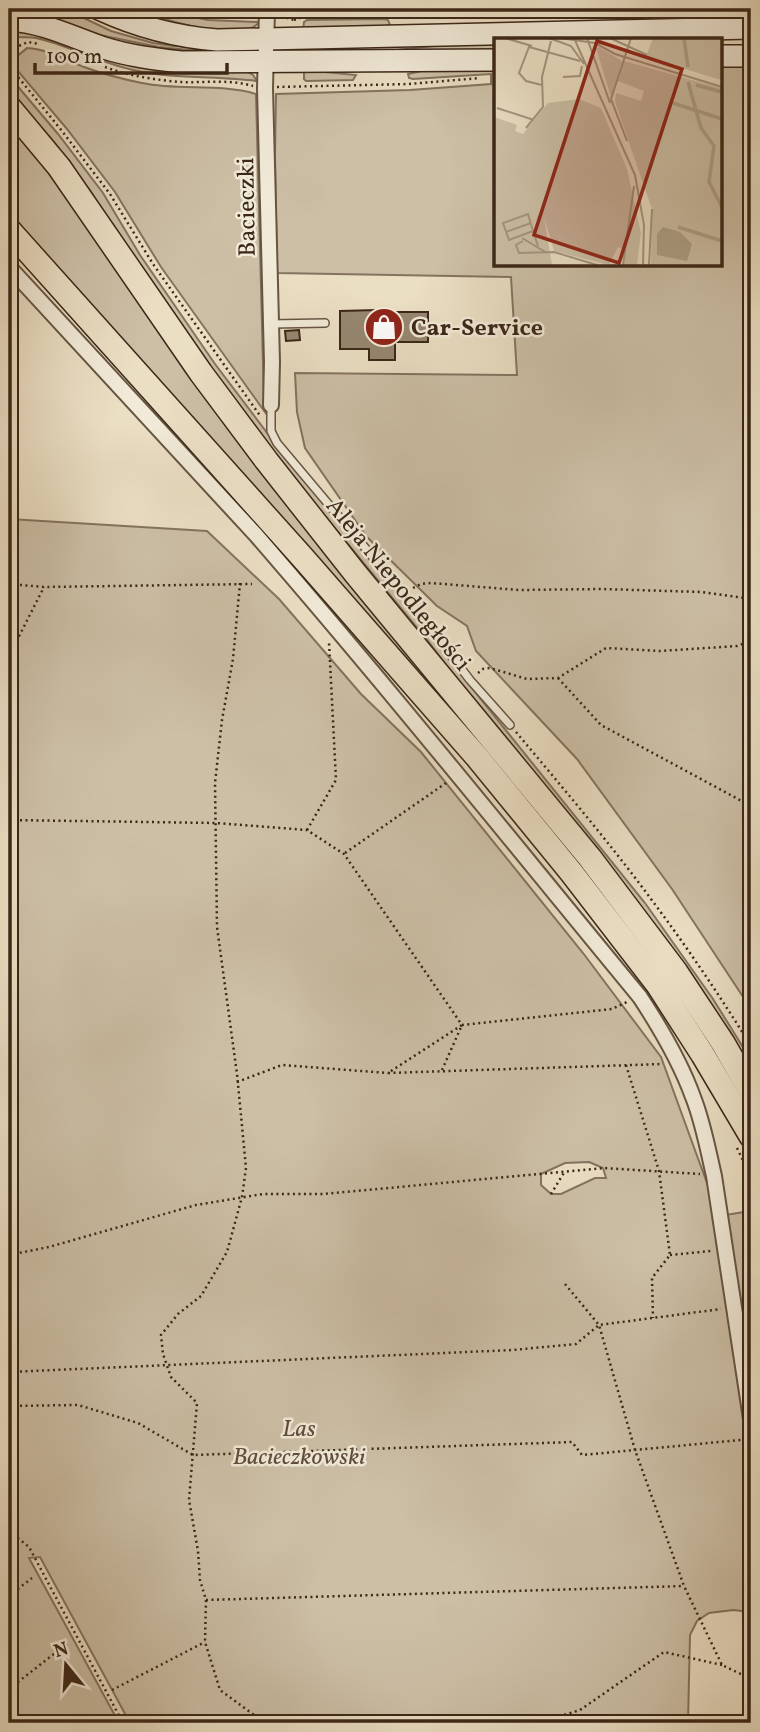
<svg xmlns="http://www.w3.org/2000/svg" width="760" height="1732" viewBox="0 0 760 1732" font-family="Vollkorn,serif">
	<style>
		.green { fill: #ccbfa6; stroke: #84735f; stroke-width: 2; fill-rule: evenodd }
		.building { fill: #968671; stroke: #3b2718; stroke-width: 2 }
		.lines { fill: none; stroke-linecap: round; stroke-linejoin: round }
		.service-casing { stroke: #675543; stroke-width: 10 }
		.minor-casing { stroke: #675543; stroke-width: 18 }
		.secondary-casing { stroke: #3b2718; stroke-width: 24 }
		.primary-casing { stroke: #3b2718; stroke-width: 26 }
		.path { stroke: #3b2718; stroke-width: 2.5; stroke-dasharray: 2 3.5; stroke-linecap: butt }
		.service { stroke: #f1ead8; stroke-width: 7 }
		.minor { stroke: #f1ead8; stroke-width: 14 }
		.secondary { stroke: #f1ead8; stroke-width: 21 }
		.primary { stroke: #eadec3; stroke-width: 23 }
		.labels { text-anchor: middle; stroke-width: 5; stroke-linejoin: round; paint-order: stroke }
		.street-label { font-size: 24px; fill: #3b2718; stroke: #f1ead8 }
		.poi-label { font-size: 24px; font-weight: bold; fill: #3b2718; stroke: #f1ead8; text-anchor: start }
		.park-label { font-size: 24px; font-style: italic; fill: #5f4d3c; stroke: #f1ead8 }
		.inset-river { fill: none; stroke: #aea089; stroke-width: 3.5 }
		.inset-road { fill: none; stroke: #a4957f; stroke-width: 2 }
		.view { fill: #8f2418; fill-opacity: 0.15; stroke: #8f2418; stroke-width: 3.5 }
		.inset-edge { fill: none; stroke: #3b2718; stroke-width: 3.5 }
	</style>
	<rect width="100%" height="100%" fill="#eadec3"/>
	<filter id="stains"><feTurbulence type="fractalNoise" baseFrequency=".00286" numOctaves="4"/><feColorMatrix values="0 0 0 0 .2 0 0 0 0 .09 0 0 0 0 .02 0 0 0 .5 -.17"/></filter>
	<radialGradient id="worn" r=".72"><stop offset=".6" stop-color="#630" stop-opacity="0"/><stop offset="1" stop-color="#630" stop-opacity=".3"/></radialGradient>
	<g class="green">
		<path d="M 28,9 L 65,9 L 111,31 L 153,43 L 174,46 L 247,47 L 248,50 L 189,50 L 158,47 L 90,33 L 33,15 Z"/>
		<path d="M 132,9 L 154,9 L 208,20 L 259,22 C 243,46 156,17 132,9 Z"/>
		<path d="M 384,19 L 388,20 L 390,25 L 369,29 L 303,32 L 304,22 L 307,20 Z"/>
		<path d="M 20,31 L 248,72 L 253,75 L 257,81 C 216,76 174,79 133,70 C 100,63 68,45 36,38 C 27,37 18,37 9,37 L 9,32 Z"/>
		<path d="M 496,42 L 496,54 L 387,51 L 461,43 Z"/>
		<path d="M 27,48 C 47,49 65,59 84,67 C 103,74 122,79 142,83 C 180,91 219,83 256,94 L 264,402 L 267,402 L 267,415 L 161,267 L 115,192 L 67,129 L 17,70 C 9,58 20,55 27,48 Z"/>
		<path d="M 751,63 L 751,1009 L 672,889 L 577,759 L 476,651 L 467,626 L 437,606 L 366,536 L 305,448 L 297,412 L 295,373 L 517,375 L 511,277 L 277,273 L 275,156 L 276,94 L 410,90 L 491,84 L 491,74 L 413,79 L 409,78 L 408,74 L 430,69 L 496,68 L 496,264 L 720,264 L 720,64 Z"/>
		<path d="M 304,70 L 356,75 L 353,80 L 306,81 L 304,79 Z"/>
		<path d="M 9,76 L 58,134 L 103,193 L 140,255 L 215,364 L 271,438 L 435,639 L 467,682 L 645,903 L 713,999 L 751,1060 L 751,1071 L 428,641 L 264,442 L 124,245 L 91,192 L 54,142 L 9,90 Z"/>
		<path d="M 9,125 L 49,172 L 625,918 L 691,1013 L 738,1086 L 751,1109 L 751,1120 L 687,1015 L 9,220 Z"/>
		<path d="M 9,519 L 207,531 L 279,599 L 361,694 L 421,752 L 583,953 L 661,1057 L 719,1216 L 751,1211 L 751,1612 L 733,1610 L 709,1613 L 697,1621 L 690,1635 L 688,1723 L 130,1723 L 40,1557 L 29,1558 L 119,1723 L 9,1723 ZM 589,1162 L 603,1168 L 606,1178 L 595,1178 L 561,1194 L 551,1194 L 541,1185 L 541,1174 L 565,1163 Z"/>
	</g>
	<g class="building">
		<path d="M 377,310 L 377,312 L 428,312 L 428,342 L 395,342 L 395,360 L 369,360 L 369,349 L 340,349 L 340,311 Z"/>
		<path d="M 299,330 L 300,340 L 286,341 L 285,331 Z"/>
	</g>
	<g class="lines">
		<g class="service-casing">
			<g id="service">
				<path d="M 271,324 L 325,323"/>
				<path d="M 271,405 L 271,431 L 277,443 L 404,594 L 470,680 L 510,725"/>
			</g>
		</g>
		<g class="minor-casing">
			<g id="minor">
				<path d="M 267,9 L 265,88 L 272,362 L 271,405"/>
				<path d="M 9,267 L 257,536 C 388,687 513,843 640,997 C 661,1029 680,1061 693,1097 C 703,1122 708,1150 714,1176 L 751,1419"/>
			</g>
		</g>
		<g class="secondary-casing">
			<g id="secondary">
				<path d="M 99,9 C 136,26 176,37 217,40 L 751,28"/>
				<path d="M 9,20 C 43,22 72,37 104,48 C 129,56 155,59 181,62 L 496,60"/>
				<path d="M 720,56 L 751,56"/>
			</g>
		</g>
		<g class="primary-casing">
			<g id="primary">
				<path d="M 9,107 L 59,167 L 201,373 L 266,460 L 355,573 L 590,858 L 676,972 L 723,1043 L 751,1092"/>
				<path d="M 9,230 L 303,558 L 477,757 L 571,872 L 658,985 L 703,1055 L 751,1136"/>
			</g>
		</g>
		<g class="path">
			<path d="M 177,9 L 194,13 L 253,16"/>
			<path d="M 281,16 L 294,20"/>
			<path d="M 294,20 L 303,17 L 490,12 L 521,15"/>
			<path d="M 9,46 L 14,48 L 28,42 L 39,44"/>
			<path d="M 14,48 L 9,62 L 14,72 L 62,131 L 110,194 L 153,264 L 261,417"/>
			<path d="M 105,67 C 129,76 156,80 181,82 C 205,83 230,79 253,86"/>
			<path d="M 277,87 L 409,84 L 480,78"/>
			<path d="M 240,583 L 233,659 L 222,720 L 215,783 L 217,927 L 237,1074 L 246,1168 L 242,1197 L 227,1252 L 201,1296 L 178,1314 L 161,1335 L 163,1354 L 171,1377 L 197,1403 L 189,1500 L 198,1551 L 200,1580 L 206,1600 L 205,1642 L 220,1690 L 254,1715 L 293,1720 L 299,1723"/>
			<path d="M 9,584 L 44,587 L 252,584"/>
			<path d="M 413,588 L 421,584 L 431,583 L 519,590 L 602,589 L 702,592 L 751,599"/>
			<path d="M 9,656 L 44,587"/>
			<path d="M 478,673 L 483,669 L 490,668 L 527,679 L 558,678 L 606,648 L 660,651 L 737,646 L 751,641"/>
			<path d="M 558,678 L 601,725 L 738,799 L 751,808"/>
			<path d="M 516,732 C 562,787 609,842 651,899 C 687,947 720,996 751,1046"/>
			<path d="M 9,820 L 216,823 L 307,830 L 344,854 L 462,1025 L 612,1009 L 627,1002"/>
			<path d="M 307,830 L 336,780 L 329,642"/>
			<path d="M 345,853 L 446,783"/>
			<path d="M 626,1065 L 659,1171 L 670,1255 L 652,1278 L 653,1318"/>
			<path d="M 442,1070 L 462,1025 L 388,1073 L 663,1064"/>
			<path d="M 237,1082 L 282,1065 L 388,1073"/>
			<path d="M 737,1148 L 751,1177"/>
			<path d="M 551,1194 L 565,1171"/>
			<path d="M 9,1255 L 49,1247 L 196,1205 L 263,1194 L 323,1194 L 604,1168 L 700,1174"/>
			<path d="M 670,1255 L 711,1251"/>
			<path d="M 565,1284 L 599,1325 L 635,1450 L 684,1586 L 722,1665 L 751,1679"/>
			<path d="M 9,1372 L 513,1350 L 576,1344 L 599,1325 L 721,1309"/>
			<path d="M 9,1406 L 78,1405 L 138,1423 L 193,1455 L 572,1442 L 582,1455 L 751,1439"/>
			<path d="M 9,1531 L 29,1547 L 123,1723"/>
			<path d="M 9,1596 L 32,1578"/>
			<path d="M 206,1600 L 684,1586"/>
			<path d="M 9,1689 L 68,1643"/>
			<path d="M 112,1690 L 205,1642"/>
			<path d="M 538,1723 L 580,1710 L 664,1652 L 722,1665"/>
		</g>
		<use href="#service" class="service"/>
		<use href="#minor" class="minor"/>
		<use href="#secondary" class="secondary"/>
		<use href="#primary" class="primary"/>
	</g>
	<defs>
		<g id="shop-disc" transform="scale(2.0125)"><circle r="9.5" fill="#8f2418" stroke="#f1ead8"/><path d="M-5-2.5h2.3a2.7 3.5 0 0 1 5.4 0H5L5.5 6h-11ZM-1.5-2.5h3a1.5 2.3 0 0 0-3 0Z" fill="#fff"/></g>
	</defs>
	<g fill-rule="evenodd">
		<use href="#shop-disc" x="384" y="327"/>
	</g>
	<g class="labels">
		<g class="street-label">
			<text transform="translate(246 207) rotate(-91)" y="8">Bacieczki</text>
			<text transform="translate(399 584) rotate(51)" y="8">Aleja Niepodległości</text>
		</g>
		<g class="poi-label">
			<text x="411" y="335">Car-Service</text>
		</g>
		<g class="park-label">
			<text x="299" y="1436">Las<tspan x="299" dy="28">Bacieczkowski</tspan></text>
		</g>
	</g>
	<g transform="translate(494 38)">
		<rect width="228" height="228" fill="#eadec3"/>
		<path d="M 159,0 L 227,0 L 227,42 L 152,19 ZM 105,9 L 128,23 L 117,59 L 102,10 ZM 130,23 L 227,50 L 227,227 L 157,227 L 158,171 L 121,64 L 122,55 L 147,63 L 150,53 L 124,43 ZM 85,61 L 107,70 L 133,131 L 147,195 L 143,227 L 129,227 L 131,212 L 124,209 L 115,227 L 60,213 L 50,179 L 58,227 L 0,227 L 0,79 L 23,87 L 21,93 L 29,96 L 54,65 Z" fill="#ccbfa6"/>
		<path d="M 169,189 L 186,194 L 198,206 L 193,223 L 163,217 L 163,196 Z" fill="#aea089"/>
		<path class="inset-river" d="M 190,0 L 194,29M 194,44 L 207,90 L 220,108 L 215,144 L 228,169M 202,47 L 228,54M 179,65 L 228,81M 184,189 L 228,203"/>
		<path class="inset-road" d="M 11,0 L 38,8M 55,0 L 77,8 L 90,26M 66,0 L 101,5 L 121,16 L 228,49M 80,0 L 141,137 L 150,187 L 149,227M 93,0 L 116,65M 116,0 L 153,17M 69,39 L 86,38 L 88,28M 48,47 L 32,43 L 25,35 L 35,9 L 86,23M 3,70 L 40,82M 32,90 L 49,69 L 48,39 L 57,3M 133,103 L 117,61 L 137,0M 39,193 L 15,202 L 9,185 L 34,176 L 39,193 L 44,208M 12,194 L 37,185M 28,200 L 53,215M 29,203 L 22,207 L 25,215 L 60,214 L 103,227M 129,227 L 140,148M 155,227 L 158,171"/>
		<path class="view" d="M 103,3 L 188,31 L 125,225 L 40,197 Z"/>
		<rect width="228" height="228" class="inset-edge"/>
	</g>
	<rect width="760" height="1732" fill="none" stroke="#eadec3" stroke-width="35"/>
	<rect x="10" y="10" width="739" height="1711" fill="none" stroke="#3b2718" stroke-width="3.5"/>
	<rect x="18" y="18" width="725" height="1697" fill="none" stroke="#3b2718" stroke-width="2"/>
	<g transform="translate(66 1665) rotate(342)" stroke="#f1ead8" stroke-width="5" paint-order="stroke">
	<path d="M0-5L12 26L0 18L-12 26Z" fill="#3b2718"/>
	<text y="-10" font-size="19" font-weight="bold" text-anchor="middle" fill="#3b2718">N</text>
	</g>
	<path d="M35 63v10h192v-10" fill="none" stroke="#3b2718" stroke-width="3.5"/>
	<text x="46" y="63" font-size="21" fill="#3b2718" stroke="#f1ead8" stroke-width="5" paint-order="stroke">100 m</text>
	<rect width="100%" height="100%" filter="url(#stains)"/>
	<rect width="100%" height="100%" fill="url(#worn)"/>
</svg>
